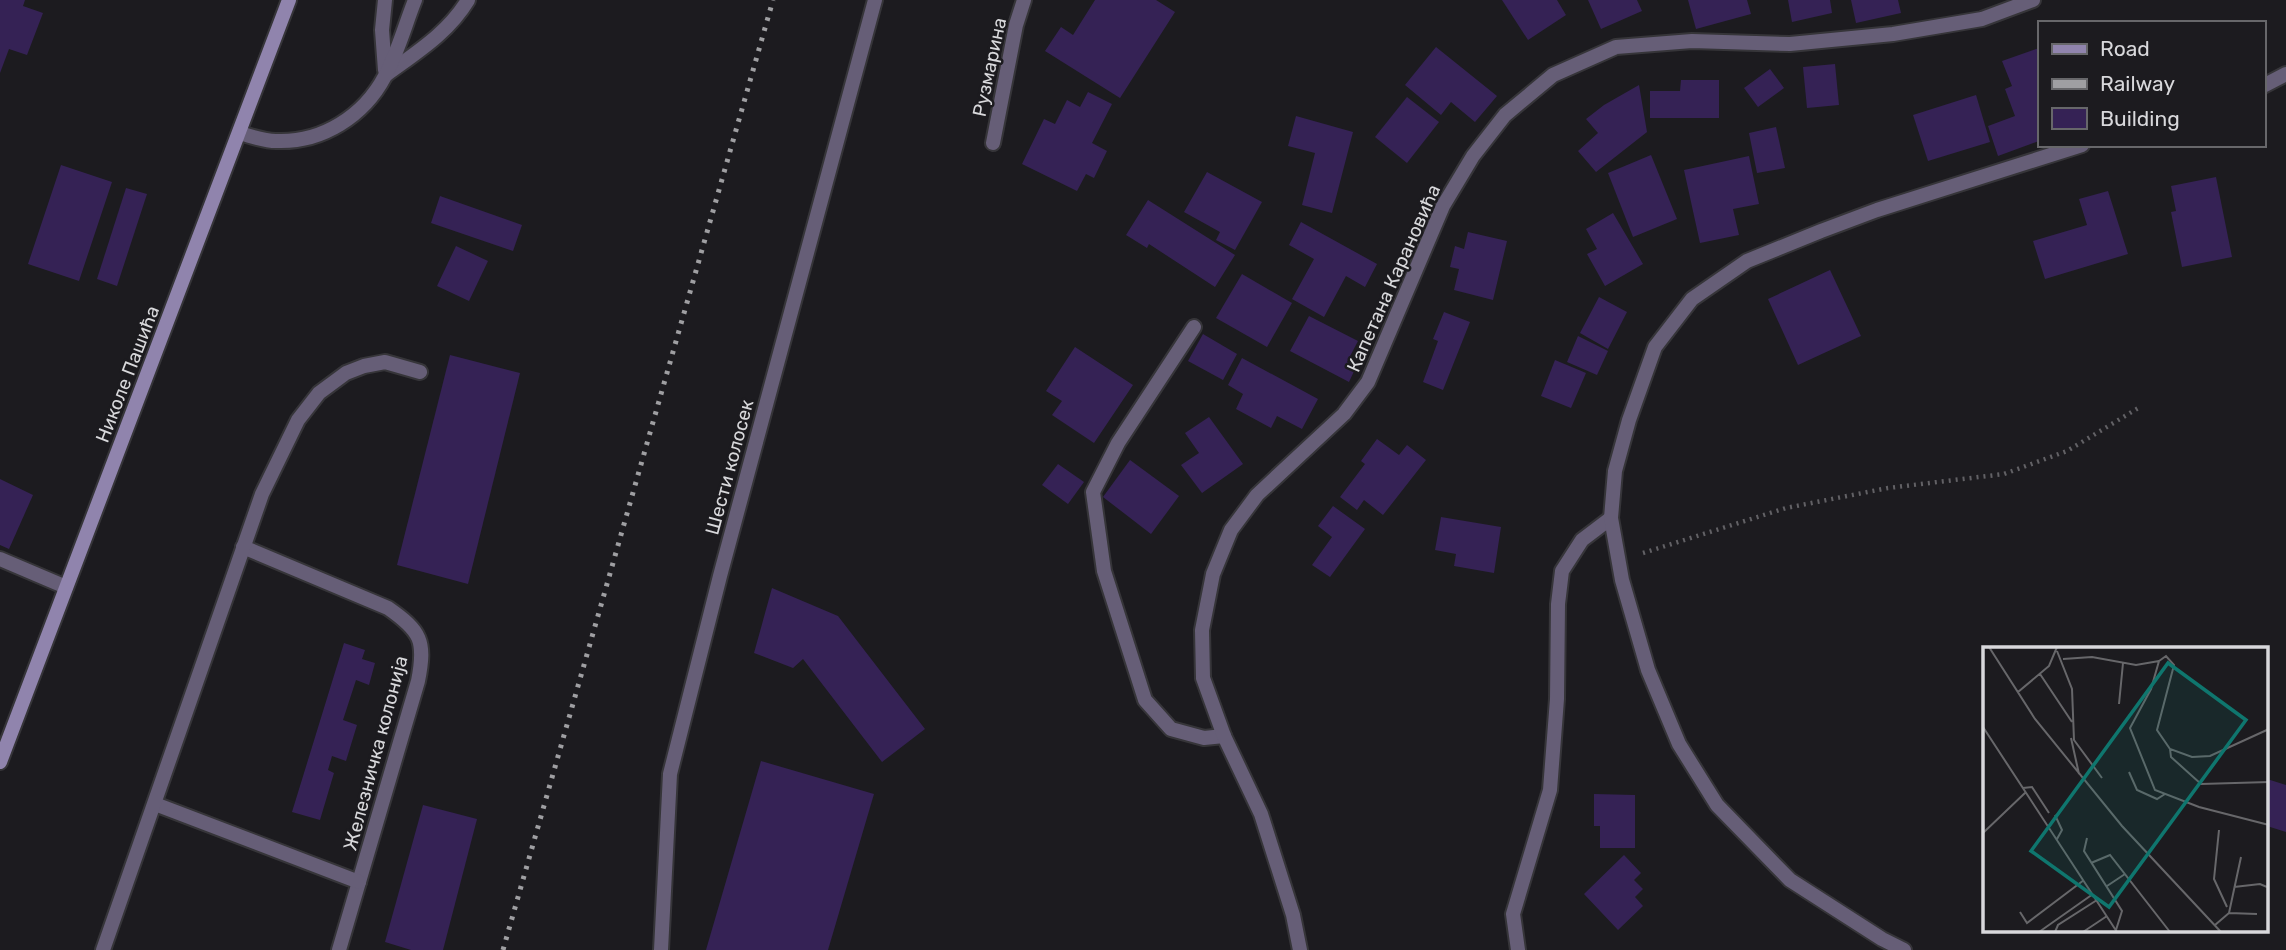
<svg xmlns="http://www.w3.org/2000/svg" width="2286" height="950" viewBox="0 0 2286 950" font-family="Rubik,sans-serif">
	<style>
		.building { fill: #352255 }
		.lines { fill: none; stroke-linecap: round; stroke-linejoin: round }
		.service-casing { stroke: #363539; stroke-width: 18 }
		.minor-casing { stroke: #363539; stroke-width: 18 }
		.secondary-casing { stroke: #363539; stroke-width: 18 }
		.path { stroke: #626165; stroke-width: 4.5; stroke-dasharray: 2 5; stroke-linecap: butt }
		.service { stroke: #665e77; stroke-width: 14 }
		.minor { stroke: #665e77; stroke-width: 14 }
		.secondary { stroke: #9084ad; stroke-width: 14 }
		.rail { stroke: #9f9fa2; stroke-width: 5; stroke-dasharray: 3.5 7; stroke-linecap: butt }
		.labels { text-anchor: middle; stroke-width: 5; stroke-linejoin: round; paint-order: stroke }
		.street-label { font-size: 19px; fill: #d8d8db; stroke: #1c1b1f }
		.inset-road { fill: none; stroke: #67676a; stroke-width: 2 }
		.view { fill: #0f766e; fill-opacity: 0.15; stroke: #0f766e; stroke-width: 3.5 }
		.inset-edge { fill: none; stroke: #d8d8db; stroke-width: 3.5 }
	</style>
	<rect width="100%" height="100%" fill="#1c1b1f"/>
	<g class="building">
		<path d="M 0,0 L 25,0 L 23,6 L 43,13 L 27,55 L 9,49 L 0,73 Z"/>
		<path d="M 1095,0 L 1156,0 L 1175,12 L 1120,98 L 1045,51 L 1061,27 L 1073,35 Z"/>
		<path d="M 1502,0 L 1557,0 L 1566,15 L 1528,40 Z"/>
		<path d="M 1588,0 L 1637,0 L 1642,11 L 1601,29 Z"/>
		<path d="M 1688,0 L 1747,0 L 1751,14 L 1696,29 Z"/>
		<path d="M 1788,0 L 1830,0 L 1832,13 L 1792,22 Z"/>
		<path d="M 1851,0 L 1898,0 L 1901,13 L 1856,23 Z"/>
		<path d="M 1436,47 L 1497,96 L 1475,122 L 1451,102 L 1441,115 L 1405,85 Z"/>
		<path d="M 2039,48 L 2039,141 L 1998,156 L 1988,126 L 2015,116 L 2005,89 L 2012,86 L 2002,61 Z"/>
		<path d="M 1835,64 L 1839,105 L 1807,108 L 1803,67 Z"/>
		<path d="M 1770,69 L 1784,88 L 1758,107 L 1744,88 Z"/>
		<path d="M 1681,80 L 1719,80 L 1719,118 L 1650,118 L 1650,91 L 1680,91 Z"/>
		<path d="M 1639,85 L 1647,132 L 1596,172 L 1578,151 L 1598,133 L 1586,119 L 1604,105 Z"/>
		<path d="M 1088,92 L 1112,104 L 1092,143 L 1107,151 L 1094,178 L 1086,174 L 1077,191 L 1022,164 L 1044,119 L 1055,124 L 1067,100 L 1080,107 Z"/>
		<path d="M 1976,95 L 1990,142 L 1928,161 L 1913,115 Z"/>
		<path d="M 1407,97 L 1439,122 L 1407,163 L 1375,137 Z"/>
		<path d="M 1296,116 L 1353,132 L 1332,213 L 1302,205 L 1315,153 L 1288,146 Z"/>
		<path d="M 1776,127 L 1785,168 L 1757,173 L 1749,133 Z"/>
		<path d="M 1651,155 L 1677,219 L 1633,237 L 1608,173 Z"/>
		<path d="M 1749,156 L 1759,204 L 1733,209 L 1739,235 L 1700,243 L 1684,170 Z"/>
		<path d="M 61,165 L 112,182 L 79,281 L 28,264 Z"/>
		<path d="M 1207,172 L 1262,202 L 1235,250 L 1216,240 L 1220,232 L 1184,212 Z"/>
		<path d="M 2216,177 L 2232,257 L 2182,267 L 2171,212 L 2176,211 L 2171,186 Z"/>
		<path d="M 126,188 L 147,194 L 117,286 L 97,279 Z"/>
		<path d="M 2108,191 L 2128,254 L 2045,279 L 2033,241 L 2087,225 L 2079,199 Z"/>
		<path d="M 440,196 L 522,225 L 513,251 L 431,223 Z"/>
		<path d="M 1148,200 L 1235,255 L 1215,287 L 1149,244 L 1147,248 L 1126,235 Z"/>
		<path d="M 1613,213 L 1643,264 L 1605,286 L 1587,254 L 1597,249 L 1586,229 Z"/>
		<path d="M 1301,222 L 1377,264 L 1365,287 L 1346,276 L 1324,317 L 1292,299 L 1314,259 L 1289,245 Z"/>
		<path d="M 1468,232 L 1507,241 L 1493,300 L 1454,290 L 1459,269 L 1450,267 L 1455,246 L 1464,249 Z"/>
		<path d="M 456,246 L 488,261 L 469,301 L 437,286 Z"/>
		<path d="M 1830,270 L 1861,336 L 1798,365 L 1768,299 Z"/>
		<path d="M 1242,274 L 1292,303 L 1267,347 L 1216,318 Z"/>
		<path d="M 1599,297 L 1627,312 L 1608,349 L 1580,333 Z"/>
		<path d="M 1444,312 L 1470,322 L 1443,390 L 1423,382 L 1438,341 L 1433,339 Z"/>
		<path d="M 1309,316 L 1358,341 L 1347,362 L 1356,367 L 1349,382 L 1290,351 Z"/>
		<path d="M 1203,334 L 1237,354 L 1223,380 L 1188,361 Z"/>
		<path d="M 1578,336 L 1608,351 L 1597,375 L 1567,362 Z"/>
		<path d="M 1075,347 L 1133,385 L 1094,443 L 1052,415 L 1062,401 L 1046,391 Z"/>
		<path d="M 450,355 L 520,373 L 468,584 L 397,565 Z"/>
		<path d="M 1242,358 L 1318,399 L 1302,429 L 1277,416 L 1271,428 L 1236,409 L 1243,394 L 1228,385 Z"/>
		<path d="M 1555,360 L 1586,373 L 1571,408 L 1541,396 Z"/>
		<path d="M 1209,417 L 1243,464 L 1202,493 L 1181,465 L 1199,453 L 1185,433 Z"/>
		<path d="M 1377,439 L 1399,455 L 1407,445 L 1426,460 L 1383,515 L 1364,500 L 1357,510 L 1340,497 L 1365,464 L 1361,461 Z"/>
		<path d="M 1130,460 L 1179,496 L 1151,534 L 1103,497 Z"/>
		<path d="M 1058,464 L 1084,482 L 1068,504 L 1042,485 Z"/>
		<path d="M 0,479 L 33,495 L 9,549 L 0,545 Z"/>
		<path d="M 1333,506 L 1365,529 L 1330,577 L 1312,565 L 1332,537 L 1318,526 Z"/>
		<path d="M 1441,517 L 1501,527 L 1494,573 L 1454,566 L 1456,554 L 1435,550 Z"/>
		<path d="M 772,588 L 838,616 L 925,729 L 882,762 L 803,659 L 793,668 L 754,653 Z"/>
		<path d="M 344,643 L 365,650 L 362,659 L 375,663 L 369,685 L 356,680 L 343,720 L 357,725 L 346,761 L 332,756 L 328,770 L 334,773 L 320,820 L 292,812 Z"/>
		<path d="M 761,761 L 874,794 L 828,950 L 706,950 Z"/>
		<path d="M 2267,779 L 2286,785 L 2286,832 L 2267,826 Z"/>
		<path d="M 1594,794 L 1635,795 L 1635,848 L 1600,848 L 1600,826 L 1594,826 Z"/>
		<path d="M 423,805 L 477,819 L 443,950 L 411,950 L 385,942 Z"/>
		<path d="M 1624,855 L 1641,873 L 1634,880 L 1643,889 L 1635,897 L 1643,906 L 1618,930 L 1584,894 Z"/>
	</g>
	<g class="lines">
		<g class="service-casing">
			<g id="service">
				<path d="M 385,70 L 382,30 L 385,0"/>
				<path d="M 387,74 C 417,52 448,33 468,0"/>
				<path d="M 239,133 C 251,136 264,141 276,141 C 322,143 364,116 385,76 C 398,52 405,25 415,0"/>
				<path d="M 243,547 L 388,608 C 421,631 426,641 418,681 L 339,950"/>
				<path d="M 0,559 L 66,587"/>
				<path d="M 155,804 L 359,882"/>
				<path d="M 103,950 L 262,494 L 298,420 L 319,393 L 346,373 L 364,366 L 385,362 L 420,372"/>
			</g>
		</g>
		<g class="minor-casing">
			<g id="minor">
				<path d="M 2263,86 L 2286,74"/>
				<path d="M 993,143 L 1016,25 L 1024,0"/>
				<path d="M 1194,327 L 1118,443 L 1093,492 L 1104,571 L 1145,700 L 1171,729 L 1204,738 L 1224,736"/>
				<path d="M 661,950 L 670,774 L 720,576 L 875,0"/>
				<path d="M 1300,950 L 1293,915 L 1261,814 L 1224,736 L 1203,678 L 1202,630 L 1213,574 L 1231,530 L 1257,495 L 1344,414 L 1368,382 L 1443,206 L 1473,156 L 1505,115 L 1553,75 L 1616,47 L 1692,41 L 1790,44 L 1893,34 L 1982,19 L 2033,0"/>
				<path d="M 1518,950 L 1513,914 L 1550,790 L 1557,699 L 1558,604 L 1562,571 L 1582,540 L 1611,518"/>
				<path d="M 1904,950 L 1882,939 L 1790,880 L 1717,805 L 1679,744 L 1648,670 L 1622,580 L 1611,518 L 1615,471 L 1629,420 L 1655,347 L 1692,299 L 1747,261 L 1821,231 L 1877,210 L 2082,145"/>
			</g>
		</g>
		<g class="secondary-casing">
			<path id="secondary" d="M 0,762 L 289,0"/>
		</g>
		<path class="path" d="M 1643,553 L 1786,508 L 1888,488 L 2004,474 L 2067,451 L 2140,407"/>
		<use href="#service" class="service"/>
		<use href="#minor" class="minor"/>
		<use href="#secondary" class="secondary"/>
		<path class="rail" d="M 503,950 L 773,0"/>
	</g>
	<g class="labels">
		<g class="street-label">
			<text transform="translate(989 67) rotate(-78)" y="7">Рузмарина</text>
			<text transform="translate(1393 278) rotate(-66)" y="7">Капетана Карановића</text>
			<text transform="translate(127 374) rotate(-69)" y="7">Николе Пашића</text>
			<text transform="translate(729 467) rotate(-75)" y="7">Шести колосек</text>
			<text transform="translate(375 753) rotate(-75)" y="7">Железничка колонија</text>
		</g>
	</g>
	<g transform="translate(1983 647)">
		<rect width="285" height="285" fill="#1c1b1f"/>
		<path class="inset-road" d="M 6,0 L 52,72 L 139,179 L 238,285M 74,4 L 89,42 L 91,93 L 119,131M 80,12 L 109,10 L 153,18 L 176,14M 57,27 L 89,75M 35,45 L 66,19 L 74,0M 136,57 L 140,16M 0,80 L 134,285M 286,82 L 227,109 L 209,110 L 187,102 L 174,83 L 191,18 L 183,9 L 176,14 L 168,42 L 147,81 L 172,143 L 216,160 L 286,178M 88,91 L 96,127M 187,102 L 188,110 L 218,137 L 286,135M 146,125 L 154,143 L 174,152 L 182,147M 40,141 L 49,140 L 66,166M 72,168 L 79,183 L 74,192M 236,183 L 231,232 L 244,260M 0,186 L 43,145M 104,191 L 101,204 L 139,264 L 133,283M 108,216 L 127,208 L 187,285M 124,239 L 142,227M 251,240 L 277,237 L 284,240M 37,265 L 44,276 L 101,233M 246,266 L 274,267M 232,278 L 246,266 L 258,210M 56,285 L 110,247M 72,285 L 75,278 L 114,253M 100,285 L 124,269"/>
		<path class="view" d="M 185,16 L 263,73 L 126,260 L 48,204 Z"/>
		<rect width="285" height="285" class="inset-edge"/>
	</g>
	<rect x="2038" y="21" width="228" height="126" fill="#1c1b1f" stroke="#67676a" stroke-width="2"/>
	<rect x="2052" y="44" width="35" height="10" fill="#9084ad" stroke="#67676a" stroke-width="2"/>
	<text x="2100" y="56" font-size="21" fill="#d8d8db">Road</text>
	<rect x="2052" y="79" width="35" height="10" fill="#9f9fa2" stroke="#67676a" stroke-width="2"/>
	<text x="2100" y="91" font-size="21" fill="#d8d8db">Railway</text>
	<rect x="2052" y="108" width="35" height="21" fill="#352255" stroke="#67676a" stroke-width="2"/>
	<text x="2100" y="126" font-size="21" fill="#d8d8db">Building</text>
</svg>
